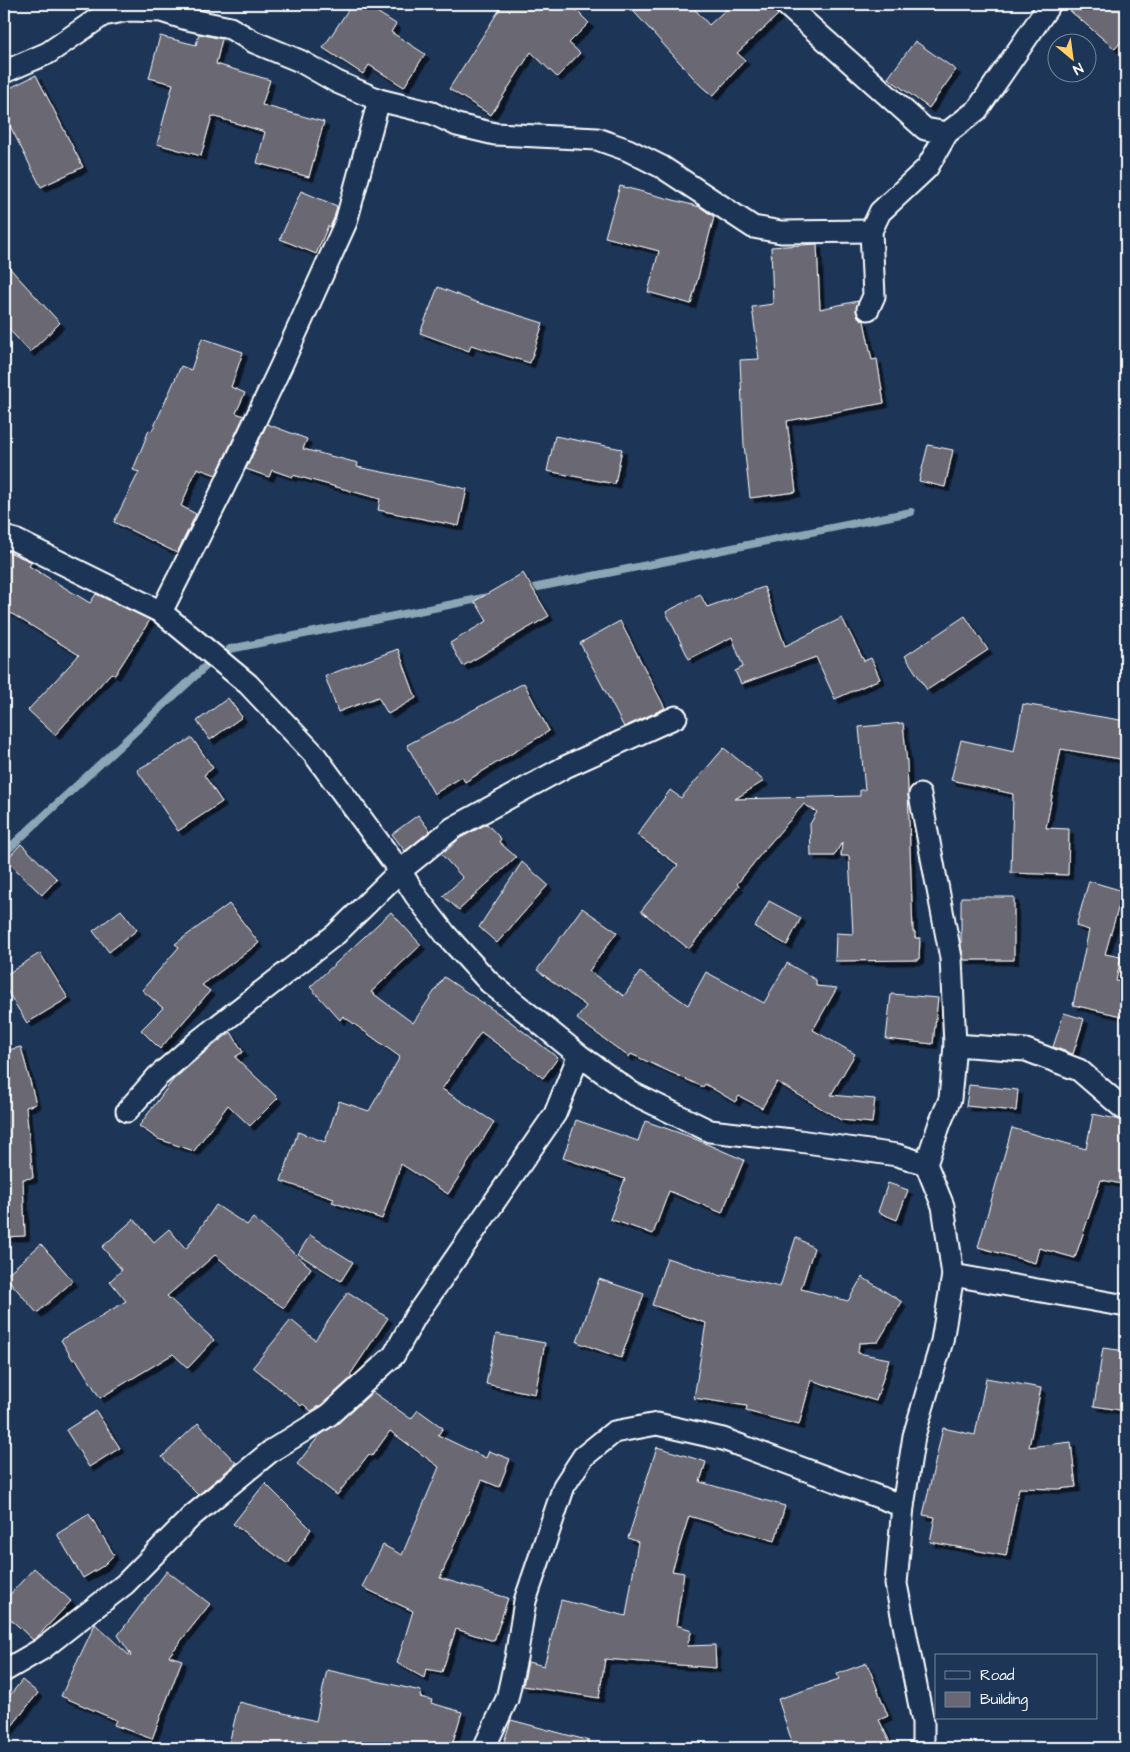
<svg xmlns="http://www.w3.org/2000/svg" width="1130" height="1752" viewBox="0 0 1130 1752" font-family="'Architects Daughter',sans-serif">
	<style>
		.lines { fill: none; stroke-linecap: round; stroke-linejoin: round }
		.stream { stroke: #8ca6b6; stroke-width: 8 }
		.building { fill: #696773; stroke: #fff; filter: url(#shadow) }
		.minor-casing { stroke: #fff; stroke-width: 25 }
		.minor { stroke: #1d3557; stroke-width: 21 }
	</style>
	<defs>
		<filter id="shadow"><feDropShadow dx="4.5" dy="4.5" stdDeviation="0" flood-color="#0009"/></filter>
	</defs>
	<rect width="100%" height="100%" fill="#1d3557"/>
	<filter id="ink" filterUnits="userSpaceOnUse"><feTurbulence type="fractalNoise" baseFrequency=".02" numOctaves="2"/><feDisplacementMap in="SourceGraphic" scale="10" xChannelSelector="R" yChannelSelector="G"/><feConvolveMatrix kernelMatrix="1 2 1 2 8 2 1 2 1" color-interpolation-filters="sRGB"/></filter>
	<g filter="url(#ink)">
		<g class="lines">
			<g class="stream">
				<path d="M 523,590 L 911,512"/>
				<path d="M 230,649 L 488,597"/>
				<path d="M 4,853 L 208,664"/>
			</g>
		</g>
		<g class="building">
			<path d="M 352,4 L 364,4 L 396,24 L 391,32 L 425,54 L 404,87 L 369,65 L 363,74 L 323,48 Z"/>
			<path d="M 503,4 L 570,4 L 589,23 L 569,43 L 580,53 L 557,77 L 531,52 L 491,115 L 449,89 Z"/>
			<path d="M 627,4 L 690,4 L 709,25 L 732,4 L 767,4 L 778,15 L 737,53 L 745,60 L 713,96 L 701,86 Z"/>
			<path d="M 1062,4 L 1126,4 L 1126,36 L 1115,49 Z"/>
			<path d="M 199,34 L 222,39 L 216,64 L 270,80 L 262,105 L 324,122 L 309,177 L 257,163 L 265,132 L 212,116 L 201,156 L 157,144 L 173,84 L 149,78 L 160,36 L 196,45 Z"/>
			<path d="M 915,41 L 956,70 L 929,108 L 888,78 Z"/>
			<path d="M 36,75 L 83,167 L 41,187 L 4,114 L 4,91 Z"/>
			<path d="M 620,186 L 700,207 L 714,217 L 691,304 L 648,292 L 659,251 L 605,237 Z"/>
			<path d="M 301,191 L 337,206 L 334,218 L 330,227 L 328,226 L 316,254 L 280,239 Z"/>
			<path d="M 817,244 L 820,309 L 858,301 L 856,311 L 858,317 L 864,321 L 872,360 L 877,359 L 884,403 L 787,421 L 796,492 L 750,498 L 744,445 L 740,360 L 759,359 L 752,307 L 773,304 L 771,247 Z"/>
			<path d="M 4,262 L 60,323 L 30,352 L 4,324 Z"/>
			<path d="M 438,287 L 476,302 L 543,323 L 530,363 L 471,345 L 469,351 L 420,333 Z"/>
			<path d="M 202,338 L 243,352 L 231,387 L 245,393 L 236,413 L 244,416 L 216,475 L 197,468 L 181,506 L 196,514 L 177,553 L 114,522 L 139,472 L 133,470 L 149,430 L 152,431 L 181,366 L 191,370 Z"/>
			<path d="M 267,424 L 307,439 L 303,449 L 358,463 L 357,467 L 467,489 L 459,526 L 378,510 L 380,499 L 293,475 L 292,477 L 272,470 L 269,477 L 246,469 Z"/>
			<path d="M 555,436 L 622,449 L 615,484 L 547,471 Z"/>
			<path d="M 928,445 L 953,450 L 945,487 L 919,481 Z"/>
			<path d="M 4,550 L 32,562 L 29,566 L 90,603 L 96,594 L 150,620 L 115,675 L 111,673 L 55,735 L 28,710 L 79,655 L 4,609 Z"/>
			<path d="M 523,573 L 549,616 L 463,666 L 450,643 L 487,621 L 475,601 Z"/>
			<path d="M 764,587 L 785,646 L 842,618 L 864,661 L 871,658 L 880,679 L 835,699 L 816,657 L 741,684 L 735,671 L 743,667 L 732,637 L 689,659 L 666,612 L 700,594 L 707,607 Z"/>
			<path d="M 965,616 L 988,650 L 927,690 L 905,656 Z"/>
			<path d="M 620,621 L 665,708 L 624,727 L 580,643 Z"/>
			<path d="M 398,649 L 416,698 L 388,714 L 378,697 L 338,712 L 325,676 Z"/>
			<path d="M 524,683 L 549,731 L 465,782 L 462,777 L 434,794 L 407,745 Z"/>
			<path d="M 228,698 L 242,717 L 210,740 L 197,721 Z"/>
			<path d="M 1023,704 L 1126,721 L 1126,760 L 1061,749 L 1046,828 L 1069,829 L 1068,875 L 1011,873 L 1013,794 L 951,780 L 961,740 L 1014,752 Z"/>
			<path d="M 903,723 L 907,763 L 913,932 L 915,932 L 915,938 L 920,938 L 919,960 L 835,961 L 836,933 L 853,934 L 849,856 L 841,856 L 842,842 L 834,856 L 811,856 L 810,824 L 817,812 L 804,804 L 765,849 L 737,884 L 739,886 L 689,949 L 641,911 L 678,865 L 637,835 L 670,790 L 681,798 L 724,748 L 764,781 L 735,799 L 860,796 L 860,790 L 865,790 L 859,727 Z"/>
			<path d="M 192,738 L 213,768 L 204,775 L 222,802 L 178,831 L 137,770 Z"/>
			<path d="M 418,815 L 430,831 L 405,851 L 392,834 Z"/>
			<path d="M 487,824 L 501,839 L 499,842 L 516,857 L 459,910 L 443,896 L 463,878 L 442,855 L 460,838 Z"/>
			<path d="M 21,844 L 57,879 L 42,895 L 6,860 Z"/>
			<path d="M 522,862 L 548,885 L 497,943 L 479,927 Z"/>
			<path d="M 1089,881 L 1123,891 L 1105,954 L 1121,957 L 1116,981 L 1126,983 L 1126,1017 L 1073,1005 L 1089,930 L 1076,926 Z"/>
			<path d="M 961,897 L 1014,897 L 1014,960 L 964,960 L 961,946 Z"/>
			<path d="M 769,901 L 801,918 L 787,945 L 755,927 Z"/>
			<path d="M 229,904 L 259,943 L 202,985 L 210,991 L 160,1049 L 141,1030 L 163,1008 L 142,990 L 179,947 L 175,944 Z"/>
			<path d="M 582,908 L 617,932 L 589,971 L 624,996 L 640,972 L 688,1005 L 706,972 L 764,1003 L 787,963 L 816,980 L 816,986 L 837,988 L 813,1030 L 855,1054 L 831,1095 L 875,1099 L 872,1123 L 841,1120 L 777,1082 L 762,1108 L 739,1096 L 735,1102 L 705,1084 L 703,1087 L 631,1054 L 629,1057 L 577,1019 L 586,1006 L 537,970 Z"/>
			<path d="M 121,910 L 137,930 L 109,952 L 93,931 Z"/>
			<path d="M 391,912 L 421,945 L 371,992 L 413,1023 L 444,977 L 507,1019 L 558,1058 L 543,1078 L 481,1032 L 442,1089 L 494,1122 L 448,1194 L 401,1164 L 382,1219 L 332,1202 L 334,1199 L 281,1181 L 298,1132 L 325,1142 L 339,1101 L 369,1111 L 400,1057 L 343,1016 L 340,1020 L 310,987 Z"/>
			<path d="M 40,953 L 68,998 L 27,1023 L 4,986 L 4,976 Z"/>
			<path d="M 891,994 L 938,998 L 933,1044 L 886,1039 Z"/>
			<path d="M 1064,1013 L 1084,1019 L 1073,1054 L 1053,1047 Z"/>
			<path d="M 231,1032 L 243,1052 L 235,1057 L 278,1098 L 250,1126 L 228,1105 L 194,1151 L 158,1139 L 139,1126 L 173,1080 L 210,1048 Z"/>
			<path d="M 21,1047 L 36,1104 L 26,1107 L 33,1178 L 23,1179 L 25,1236 L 4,1237 L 4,1051 Z"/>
			<path d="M 969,1085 L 1018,1090 L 1016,1111 L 966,1106 Z"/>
			<path d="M 1093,1114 L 1126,1121 L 1126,1163 L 1122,1184 L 1101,1180 L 1075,1258 L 1039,1248 L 1035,1263 L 978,1247 L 1012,1128 L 1086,1149 Z"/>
			<path d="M 576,1120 L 638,1141 L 645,1121 L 688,1136 L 744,1160 L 722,1213 L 669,1191 L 653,1234 L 610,1219 L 625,1179 L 563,1158 Z"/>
			<path d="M 888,1183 L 908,1190 L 897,1220 L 878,1212 Z"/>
			<path d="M 216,1205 L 247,1225 L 253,1218 L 311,1268 L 284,1308 L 257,1290 L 215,1255 L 167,1296 L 214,1340 L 188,1368 L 173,1354 L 100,1398 L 76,1359 L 73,1360 L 61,1340 L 126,1301 L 110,1281 L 122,1270 L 102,1247 L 134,1219 L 154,1242 L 169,1229 L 186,1249 Z"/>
			<path d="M 310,1235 L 353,1262 L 341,1281 L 298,1254 Z"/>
			<path d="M 796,1237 L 814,1248 L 801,1289 L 848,1301 L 862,1277 L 902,1302 L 878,1342 L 859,1343 L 858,1353 L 889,1359 L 876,1401 L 811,1380 L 799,1425 L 746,1411 L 747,1406 L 694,1398 L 706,1323 L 652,1305 L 667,1258 L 722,1276 L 723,1274 L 780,1287 Z"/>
			<path d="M 41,1244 L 73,1281 L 37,1313 L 5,1276 Z"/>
			<path d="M 599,1279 L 644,1294 L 621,1358 L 577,1342 Z"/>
			<path d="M 348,1292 L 388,1318 L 350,1375 L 352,1377 L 321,1405 L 311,1411 L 303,1404 L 301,1406 L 253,1367 L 291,1320 L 315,1340 Z"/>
			<path d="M 496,1334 L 545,1343 L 535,1394 L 486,1384 Z"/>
			<path d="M 1103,1348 L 1126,1351 L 1126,1411 L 1094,1406 Z"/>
			<path d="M 986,1378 L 1041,1388 L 1029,1447 L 1071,1442 L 1076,1487 L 1058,1489 L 1019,1488 L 1006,1556 L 930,1542 L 935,1517 L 923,1515 L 943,1428 L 975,1435 Z"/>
			<path d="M 373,1392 L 411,1419 L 418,1410 L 443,1428 L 438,1435 L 486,1458 L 489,1451 L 510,1459 L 499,1487 L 482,1480 L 440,1578 L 508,1598 L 494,1641 L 456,1629 L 442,1672 L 426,1669 L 424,1678 L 397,1663 L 413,1611 L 362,1587 L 383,1545 L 402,1555 L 439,1467 L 390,1431 L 372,1456 L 369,1454 L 337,1495 L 297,1464 L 319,1436 L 337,1424 Z"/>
			<path d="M 96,1411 L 120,1448 L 89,1467 L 66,1430 Z"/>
			<path d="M 198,1423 L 236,1463 L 198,1495 L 162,1457 Z"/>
			<path d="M 657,1447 L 706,1462 L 700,1482 L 785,1506 L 775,1541 L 689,1516 L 672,1571 L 684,1573 L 676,1625 L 692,1630 L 687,1646 L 715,1645 L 716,1668 L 605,1659 L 599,1698 L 523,1686 L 528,1662 L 544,1666 L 561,1600 L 626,1616 L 638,1542 L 628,1538 Z"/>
			<path d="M 265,1483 L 311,1529 L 288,1564 L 233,1524 Z"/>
			<path d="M 89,1514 L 114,1555 L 103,1566 L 83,1578 L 57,1534 Z"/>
			<path d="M 34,1568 L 71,1601 L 39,1635 L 33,1640 L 4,1613 L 4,1601 Z"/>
			<path d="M 167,1571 L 210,1604 L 169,1656 L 182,1660 L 152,1739 L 114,1725 L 116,1720 L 61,1696 L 95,1624 L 130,1656 L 131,1655 L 118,1635 Z"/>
			<path d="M 867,1663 L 888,1716 L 879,1720 L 893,1748 L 794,1748 L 778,1699 L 839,1679 L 837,1674 Z"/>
			<path d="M 327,1670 L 421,1691 L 420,1697 L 432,1700 L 431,1703 L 462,1712 L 451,1748 L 318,1748 L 287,1741 L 285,1748 L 228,1748 L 239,1702 L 316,1721 Z"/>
			<path d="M 22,1680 L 38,1693 L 4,1736 L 4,1703 Z"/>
			<path d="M 511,1720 L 590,1741 L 589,1748 L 502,1748 Z"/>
		</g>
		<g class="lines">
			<g class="minor-casing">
				<g id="minor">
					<path d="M 785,4 L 925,129 L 947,133"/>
					<path d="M 4,72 L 48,53 L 103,15 L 129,10 L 161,11 L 187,19 L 230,28 L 254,42 L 300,61 L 337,82 L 379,100 L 432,113 L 457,125 L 495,134 L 597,139 L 628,150 L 662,167 L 753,227 L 781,232 L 871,231"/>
					<path d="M 868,309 L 874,296 L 871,231 L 880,212 L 927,168 L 947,133 L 977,110 L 1050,4"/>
					<path d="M 4,537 L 15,540 L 161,612 L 248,684 L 314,754 L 400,871 L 416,896 L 446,935 L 489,982 L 579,1055 L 632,1093 L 710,1131 L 792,1140 L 897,1155 L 926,1164"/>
					<path d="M 161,612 L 221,493 L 281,366 L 346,222 L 379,100"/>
					<path d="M 920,795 L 951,958 L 955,1045 L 950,1099 L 940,1123 L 926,1164 L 943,1206 L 953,1275 L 942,1341 L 914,1436 L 903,1506 L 896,1584 L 923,1722 L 923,1748"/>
					<path d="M 955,1045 L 1026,1050 L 1079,1070 L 1123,1108 L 1126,1109"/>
					<path d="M 127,1111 L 157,1077 L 202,1038 L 336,934 L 400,871 L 453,828 L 565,767 L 676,717"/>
					<path d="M 953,1275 L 1126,1306"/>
					<path d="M 4,1671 L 42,1649 L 125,1584 L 192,1516 L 271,1451 L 329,1415 L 394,1355 L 415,1317 L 555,1114 L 579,1055"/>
					<path d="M 484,1748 L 507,1699 L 516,1658 L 525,1601 L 564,1486 L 583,1457 L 614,1432 L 657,1424 L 723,1439 L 903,1506"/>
				</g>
			</g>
			<use href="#minor" class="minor"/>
		</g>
	</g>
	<rect width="1130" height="1752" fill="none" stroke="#1d3557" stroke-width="20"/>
	<rect x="10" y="10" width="1110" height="1732" fill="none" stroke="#fff" stroke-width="2" filter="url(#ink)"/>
	<rect x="935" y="1654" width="162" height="65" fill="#1d3557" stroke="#77869a"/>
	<rect x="945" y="1671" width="25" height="8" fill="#1d3557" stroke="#77869a"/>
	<text x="980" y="1680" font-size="15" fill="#ffffff">Road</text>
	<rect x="945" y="1692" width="25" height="15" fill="#696773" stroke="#77869a"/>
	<text x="980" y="1704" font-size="15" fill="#ffffff">Building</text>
	<g transform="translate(1072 58) rotate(151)"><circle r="24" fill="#1d3557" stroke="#77869a"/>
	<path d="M0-4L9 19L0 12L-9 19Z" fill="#ffd166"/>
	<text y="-8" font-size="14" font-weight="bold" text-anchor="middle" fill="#ffffff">N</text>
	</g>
</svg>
